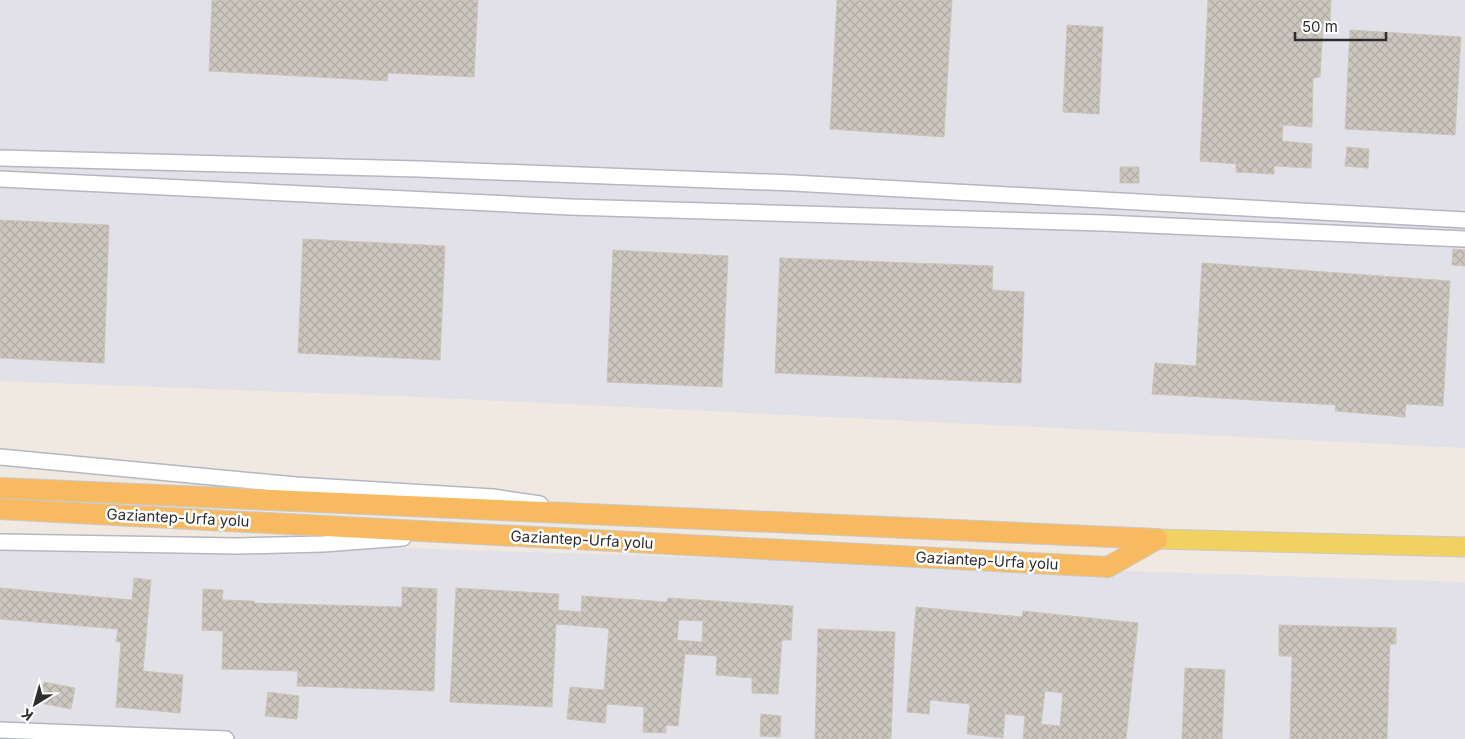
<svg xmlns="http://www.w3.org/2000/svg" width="1465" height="739" viewBox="0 0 1465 739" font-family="Inter,sans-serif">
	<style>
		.industrial { fill: #e3e1e8 }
		.building { fill: url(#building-cross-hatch); stroke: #cbc5ba; fill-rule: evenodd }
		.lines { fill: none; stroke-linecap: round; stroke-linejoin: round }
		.tertiary-casing { stroke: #b4b7c1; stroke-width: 18 }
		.primary-casing { stroke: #c9c9c9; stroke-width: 21 }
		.trunk-casing { stroke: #c9c9c9; stroke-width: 22 }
		.tertiary { stroke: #fff; stroke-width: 15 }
		.primary { stroke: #f2d163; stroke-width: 19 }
		.trunk { stroke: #f8ba60; stroke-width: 20 }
		.labels { text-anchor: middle; stroke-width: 5; stroke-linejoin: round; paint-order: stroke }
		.street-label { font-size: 15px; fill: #2e2e2e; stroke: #fff }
	</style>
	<defs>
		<pattern id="building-cross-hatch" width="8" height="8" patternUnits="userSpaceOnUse" patternTransform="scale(1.25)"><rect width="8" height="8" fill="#cbc7bf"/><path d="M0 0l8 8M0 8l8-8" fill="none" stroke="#afaba4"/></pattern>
	</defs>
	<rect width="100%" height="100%" fill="#efe9e1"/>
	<g class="industrial">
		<path d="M 0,0 L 1465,0 L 1465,448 L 420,397 L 0,381 Z"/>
		<path d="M 0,535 L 1465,582 L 1465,739 L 0,739 Z"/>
	</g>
	<g class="building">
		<path d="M 212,0 L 478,0 L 474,77 L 388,73 L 387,81 L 209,71 Z"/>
		<path d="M 837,0 L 952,0 L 944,137 L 830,129 Z"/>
		<path d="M 1208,0 L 1331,0 L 1330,26 L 1323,26 L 1320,77 L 1313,78 L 1312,127 L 1283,125 L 1282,141 L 1312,144 L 1311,168 L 1274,166 L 1274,174 L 1236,172 L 1236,164 L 1200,161 Z"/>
		<path d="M 1067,25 L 1103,27 L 1099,114 L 1063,112 Z"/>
		<path d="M 1350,30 L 1461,37 L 1455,135 L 1345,129 Z"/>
		<path d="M 1347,147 L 1369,149 L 1368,168 L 1345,166 Z"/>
		<rect x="1120" y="167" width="19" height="16"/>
		<path d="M 0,220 L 109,225 L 104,363 L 0,358 Z"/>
		<path d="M 303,239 L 445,246 L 440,360 L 298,353 Z"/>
		<path d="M 1453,249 L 1465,250 L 1465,266 L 1452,265 Z"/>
		<path d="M 613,250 L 728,256 L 722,387 L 607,382 Z"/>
		<path d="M 780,258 L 993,266 L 992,290 L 1024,292 L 1021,383 L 775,373 Z"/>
		<path d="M 1202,263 L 1450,281 L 1443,406 L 1406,404 L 1405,417 L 1335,411 L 1336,405 L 1152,394 L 1155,363 L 1196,366 Z"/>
		<path d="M 134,578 L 151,580 L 143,671 L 183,675 L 180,713 L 116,707 L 121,642 L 116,642 L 118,629 L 0,619 L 0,588 L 132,600 Z"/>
		<path d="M 402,587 L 437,589 L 434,691 L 297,686 L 298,671 L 222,669 L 223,631 L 202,630 L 203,589 L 223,590 L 222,600 L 254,601 L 254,603 L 402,607 Z"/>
		<path d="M 456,588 L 559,594 L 558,610 L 581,612 L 582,596 L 667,602 L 668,598 L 793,606 L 791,640 L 782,640 L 778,694 L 752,693 L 752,678 L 716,675 L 717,656 L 685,654 L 678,726 L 666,725 L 666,733 L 643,732 L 644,707 L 607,704 L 605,723 L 567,719 L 570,687 L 604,690 L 609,629 L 605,628 L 556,624 L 552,707 L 450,702 ZM 679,620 L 703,621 L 702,642 L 677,640 Z"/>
		<path d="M 916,607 L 1022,617 L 1023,611 L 1138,623 L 1126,739 L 1023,739 L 1025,716 L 1005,714 L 1003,738 L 967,734 L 970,704 L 930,700 L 929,714 L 907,712 ZM 1045,691 L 1063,693 L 1060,726 L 1041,724 Z"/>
		<path d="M 1279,625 L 1396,628 L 1396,644 L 1390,644 L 1387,739 L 1290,739 L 1292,656 L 1279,656 Z"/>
		<path d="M 818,629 L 895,632 L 891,739 L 815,739 Z"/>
		<path d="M 1185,668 L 1225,670 L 1222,739 L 1182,739 Z"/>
		<path d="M 44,682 L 75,688 L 71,709 L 40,703 Z"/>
		<path d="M 268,692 L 299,696 L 297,719 L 265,716 Z"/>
		<path d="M 761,714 L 781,716 L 780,737 L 760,736 Z"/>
	</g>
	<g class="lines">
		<g class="tertiary-casing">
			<g id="tertiary">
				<path d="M 0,158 L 419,169 L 793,183 L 1465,220"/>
				<path d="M 0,179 L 570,207 L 1103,223 L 1465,239"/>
				<path d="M 0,457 L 296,485 L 493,497 L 540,504"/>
				<path d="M 0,542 L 238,546 L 323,544 L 403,538"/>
				<path d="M 0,730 L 226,739"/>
			</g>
		</g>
		<g class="primary-casing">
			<path id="primary" d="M 1157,539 L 1465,547"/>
		</g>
		<g class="trunk-casing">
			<g id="trunk">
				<path d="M 0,488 L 1157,539"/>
				<path d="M 0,509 L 1108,567 L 1157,539"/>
			</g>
		</g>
		<use href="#tertiary" class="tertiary"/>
		<use href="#primary" class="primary"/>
		<use href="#trunk" class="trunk"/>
	</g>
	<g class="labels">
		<g class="street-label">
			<text transform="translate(178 518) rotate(3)" y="5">Gaziantep-Urfa yolu</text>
			<text transform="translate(582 540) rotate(3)" y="5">Gaziantep-Urfa yolu</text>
			<text transform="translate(987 561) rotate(3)" y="5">Gaziantep-Urfa yolu</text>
		</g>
	</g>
	<g transform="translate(35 704) rotate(217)" stroke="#ffffff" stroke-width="4" paint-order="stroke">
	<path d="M0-4L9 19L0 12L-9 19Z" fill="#2e2e2e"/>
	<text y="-8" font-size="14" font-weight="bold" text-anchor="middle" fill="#2e2e2e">K</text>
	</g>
	<path d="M1295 32v8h91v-8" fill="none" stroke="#2e2e2e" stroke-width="2.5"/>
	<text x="1302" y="32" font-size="15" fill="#2e2e2e" stroke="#ffffff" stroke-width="4" paint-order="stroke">50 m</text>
</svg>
